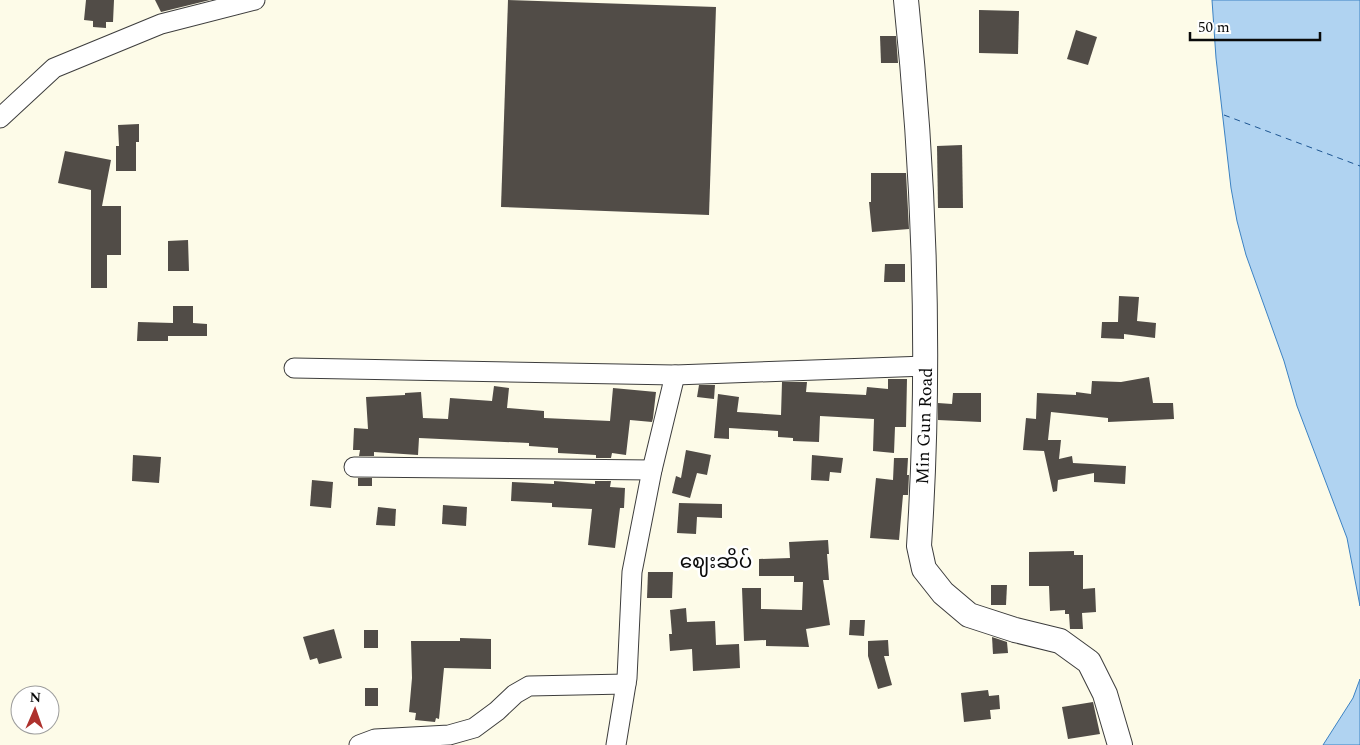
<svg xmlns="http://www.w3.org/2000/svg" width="1360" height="745" viewBox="0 0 1360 745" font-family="Spectral,'Noto Sans Myanmar',serif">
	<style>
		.water { fill: #b0d3f1; stroke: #3c82c3 }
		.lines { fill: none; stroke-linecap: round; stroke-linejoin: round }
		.ferry { stroke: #1d5591; stroke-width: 1; stroke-dasharray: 6 5; stroke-linecap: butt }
		.building { fill: #514c47 }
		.minor-casing { stroke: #3d3d3d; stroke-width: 21 }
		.tertiary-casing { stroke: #3d3d3d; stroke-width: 26 }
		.minor { stroke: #fff; stroke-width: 19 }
		.tertiary { stroke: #fff; stroke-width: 24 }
		.labels { text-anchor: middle; stroke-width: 5; stroke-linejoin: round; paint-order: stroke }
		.street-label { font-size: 18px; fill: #0a0a0a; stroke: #fff }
		.quarter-label { font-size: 20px; fill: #0a0a0a; stroke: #fff }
	</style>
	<rect width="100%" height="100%" fill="#fdfbe8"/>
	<g class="water">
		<path d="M 1212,0 L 1360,0 L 1360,606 L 1347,538 L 1297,406 L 1284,361 L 1246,255 L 1237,221 L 1231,188 L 1216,58 Z"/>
		<path d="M 1360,679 L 1360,745 L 1323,745 L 1353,698 Z"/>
	</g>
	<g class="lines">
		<path class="ferry" d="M 1224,115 L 1360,166"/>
	</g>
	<g class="building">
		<path d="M 86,0 L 114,0 L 113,22 L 106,22 L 106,28 L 93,27 L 93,21 L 84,20 Z"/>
		<path d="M 155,0 L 210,0 L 161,12 Z"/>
		<path d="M 508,0 L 716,7 L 709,215 L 501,207 Z"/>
		<path d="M 979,10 L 1019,11 L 1018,54 L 979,53 Z"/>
		<path d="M 1076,30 L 1097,37 L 1088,65 L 1067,59 Z"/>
		<path d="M 880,36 L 896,36 L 898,63 L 881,63 Z"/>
		<path d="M 139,124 L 139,142 L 136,142 L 136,171 L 116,171 L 116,146 L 119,146 L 118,125 Z"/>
		<path d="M 962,145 L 963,208 L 938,208 L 937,146 Z"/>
		<path d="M 65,151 L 111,160 L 102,206 L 121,206 L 121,255 L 107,255 L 107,288 L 91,288 L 91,190 L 58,183 Z"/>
		<path d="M 871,173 L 906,173 L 909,229 L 872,232 L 869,202 L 871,202 Z"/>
		<path d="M 188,240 L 189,271 L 168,271 L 168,241 Z"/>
		<path d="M 885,264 L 905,264 L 905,282 L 884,282 Z"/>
		<path d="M 1119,296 L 1139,297 L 1137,321 L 1156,323 L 1155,338 L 1124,334 L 1124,339 L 1101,338 L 1102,322 L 1118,322 Z"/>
		<path d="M 173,306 L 193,306 L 193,323 L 207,324 L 207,336 L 168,336 L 168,341 L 137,341 L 138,322 L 173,323 Z"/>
		<path d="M 1149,377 L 1153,403 L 1173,403 L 1174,419 L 1108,422 L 1108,418 L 1051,412 L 1048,440 L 1061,440 L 1059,459 L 1072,456 L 1073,463 L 1126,466 L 1125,484 L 1094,482 L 1094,473 L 1058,480 L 1057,491 L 1053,492 L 1044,451 L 1023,450 L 1026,418 L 1036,419 L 1037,393 L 1076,395 L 1076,392 L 1091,394 L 1092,381 L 1121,382 Z"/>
		<path d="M 888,379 L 907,379 L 906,427 L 895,427 L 894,453 L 873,451 L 874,419 L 820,416 L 819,442 L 793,441 L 793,438 L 778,437 L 778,431 L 729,428 L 729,439 L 714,438 L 718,394 L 739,397 L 737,412 L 781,415 L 782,382 L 807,382 L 806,392 L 866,395 L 867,387 L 888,389 Z"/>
		<path d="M 699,385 L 715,385 L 714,399 L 697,397 Z"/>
		<path d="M 494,386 L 509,388 L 507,408 L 544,411 L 544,418 L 610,421 L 613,388 L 656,392 L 653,418 L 652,422 L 630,420 L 626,455 L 612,453 L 611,458 L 596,458 L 596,455 L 558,453 L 558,448 L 529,446 L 529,443 L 419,438 L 418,455 L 374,452 L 374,456 L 359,456 L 360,450 L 353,450 L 354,428 L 368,429 L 366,397 L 405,395 L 405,393 L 421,392 L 423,418 L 448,419 L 450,398 L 492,401 Z"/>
		<path d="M 953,393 L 981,393 L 981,422 L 938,420 L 938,403 L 952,404 Z"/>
		<path d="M 686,450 L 711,455 L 707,475 L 697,473 L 690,498 L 672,493 L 676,476 L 681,478 Z"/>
		<path d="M 133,455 L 161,457 L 159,483 L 132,481 Z"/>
		<path d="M 812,455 L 843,458 L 841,473 L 830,472 L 829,481 L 811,480 Z"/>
		<path d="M 894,458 L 908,458 L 907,475 L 909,475 L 908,495 L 903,495 L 899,540 L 870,538 L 876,478 L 893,480 Z"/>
		<rect x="358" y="478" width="14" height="8"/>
		<path d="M 312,480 L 333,482 L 331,508 L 310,506 Z"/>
		<path d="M 554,481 L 595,484 L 595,481 L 611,481 L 610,487 L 625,488 L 624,508 L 620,508 L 615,548 L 588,545 L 592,509 L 552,507 L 552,503 L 511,501 L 512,482 L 554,484 Z"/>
		<path d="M 679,503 L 722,504 L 722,518 L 697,517 L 696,534 L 677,533 Z"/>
		<path d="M 443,505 L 467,507 L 466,526 L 442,524 Z"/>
		<path d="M 378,507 L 396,509 L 395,526 L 376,525 Z"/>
		<path d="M 828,540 L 829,554 L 827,554 L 829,580 L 823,580 L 830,625 L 806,629 L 809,647 L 766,646 L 766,640 L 744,641 L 742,588 L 761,588 L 761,609 L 802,610 L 803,582 L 794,582 L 794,576 L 759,576 L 759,559 L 790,558 L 789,542 Z"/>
		<path d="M 1074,551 L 1074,555 L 1083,555 L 1083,589 L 1095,588 L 1096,612 L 1082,613 L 1083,629 L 1070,629 L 1069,614 L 1065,614 L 1065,610 L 1050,611 L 1049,586 L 1029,586 L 1029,552 Z"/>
		<path d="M 648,572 L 673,572 L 672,598 L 647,598 Z"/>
		<path d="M 991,585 L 1007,585 L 1006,605 L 991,605 Z"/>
		<path d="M 686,608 L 687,622 L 715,621 L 716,645 L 739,644 L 740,668 L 693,671 L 692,649 L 670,651 L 669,634 L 672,634 L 670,610 Z"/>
		<path d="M 850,620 L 865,620 L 864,636 L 849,635 Z"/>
		<path d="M 334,629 L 342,658 L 319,664 L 317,658 L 310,660 L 303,637 Z"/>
		<rect x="364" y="630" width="14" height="18"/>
		<path d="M 992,637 L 1007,642 L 1008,653 L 993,654 Z"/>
		<path d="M 460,638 L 491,639 L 491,669 L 444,668 L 439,719 L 436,718 L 435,722 L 415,720 L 416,713 L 409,712 L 412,678 L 411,641 L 460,641 Z"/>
		<path d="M 888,640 L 889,656 L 884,656 L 892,685 L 878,689 L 868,656 L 868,641 Z"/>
		<rect x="365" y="688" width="13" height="18"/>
		<path d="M 988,690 L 989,696 L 999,695 L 1000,709 L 990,710 L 991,719 L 964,722 L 961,693 Z"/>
		<path d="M 1093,702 L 1100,734 L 1068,739 L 1062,707 Z"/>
	</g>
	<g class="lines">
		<g class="minor-casing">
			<g id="minor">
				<path d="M 0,118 L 54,68 L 161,24 L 255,0"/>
				<path d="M 294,368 L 675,375 L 926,366"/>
				<path d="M 354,467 L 652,470"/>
				<path d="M 359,745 L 375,739 L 449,735 L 474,728 L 497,711 L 515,694 L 529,686 L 626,684"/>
				<path d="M 616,745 L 627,678 L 632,572 L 652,470 L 675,375"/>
			</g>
		</g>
		<g class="tertiary-casing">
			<path id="tertiary" d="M 906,0 C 925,181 931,364 919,546 L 924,569 L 943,593 L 969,615 L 1015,630 L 1060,641 L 1089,662 L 1105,694 L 1120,745"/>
		</g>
		<use href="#minor" class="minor"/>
		<use href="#tertiary" class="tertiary"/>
	</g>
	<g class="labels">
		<g class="street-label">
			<text transform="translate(924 426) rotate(-88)" y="6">Min Gun Road</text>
		</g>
		<g class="quarter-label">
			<text x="716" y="568">ဈေးဆိပ်</text>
		</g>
	</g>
	<g transform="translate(35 710) rotate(2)"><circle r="24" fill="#ffffff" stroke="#9d9d9d"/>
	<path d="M0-4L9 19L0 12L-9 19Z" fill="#ae312d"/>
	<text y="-8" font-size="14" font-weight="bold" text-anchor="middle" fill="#0a0a0a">N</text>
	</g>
	<path d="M1190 32v8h130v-8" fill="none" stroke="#0a0a0a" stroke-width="2.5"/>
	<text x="1198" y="32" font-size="15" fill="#0a0a0a" stroke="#ffffff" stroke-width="4" paint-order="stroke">50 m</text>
</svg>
